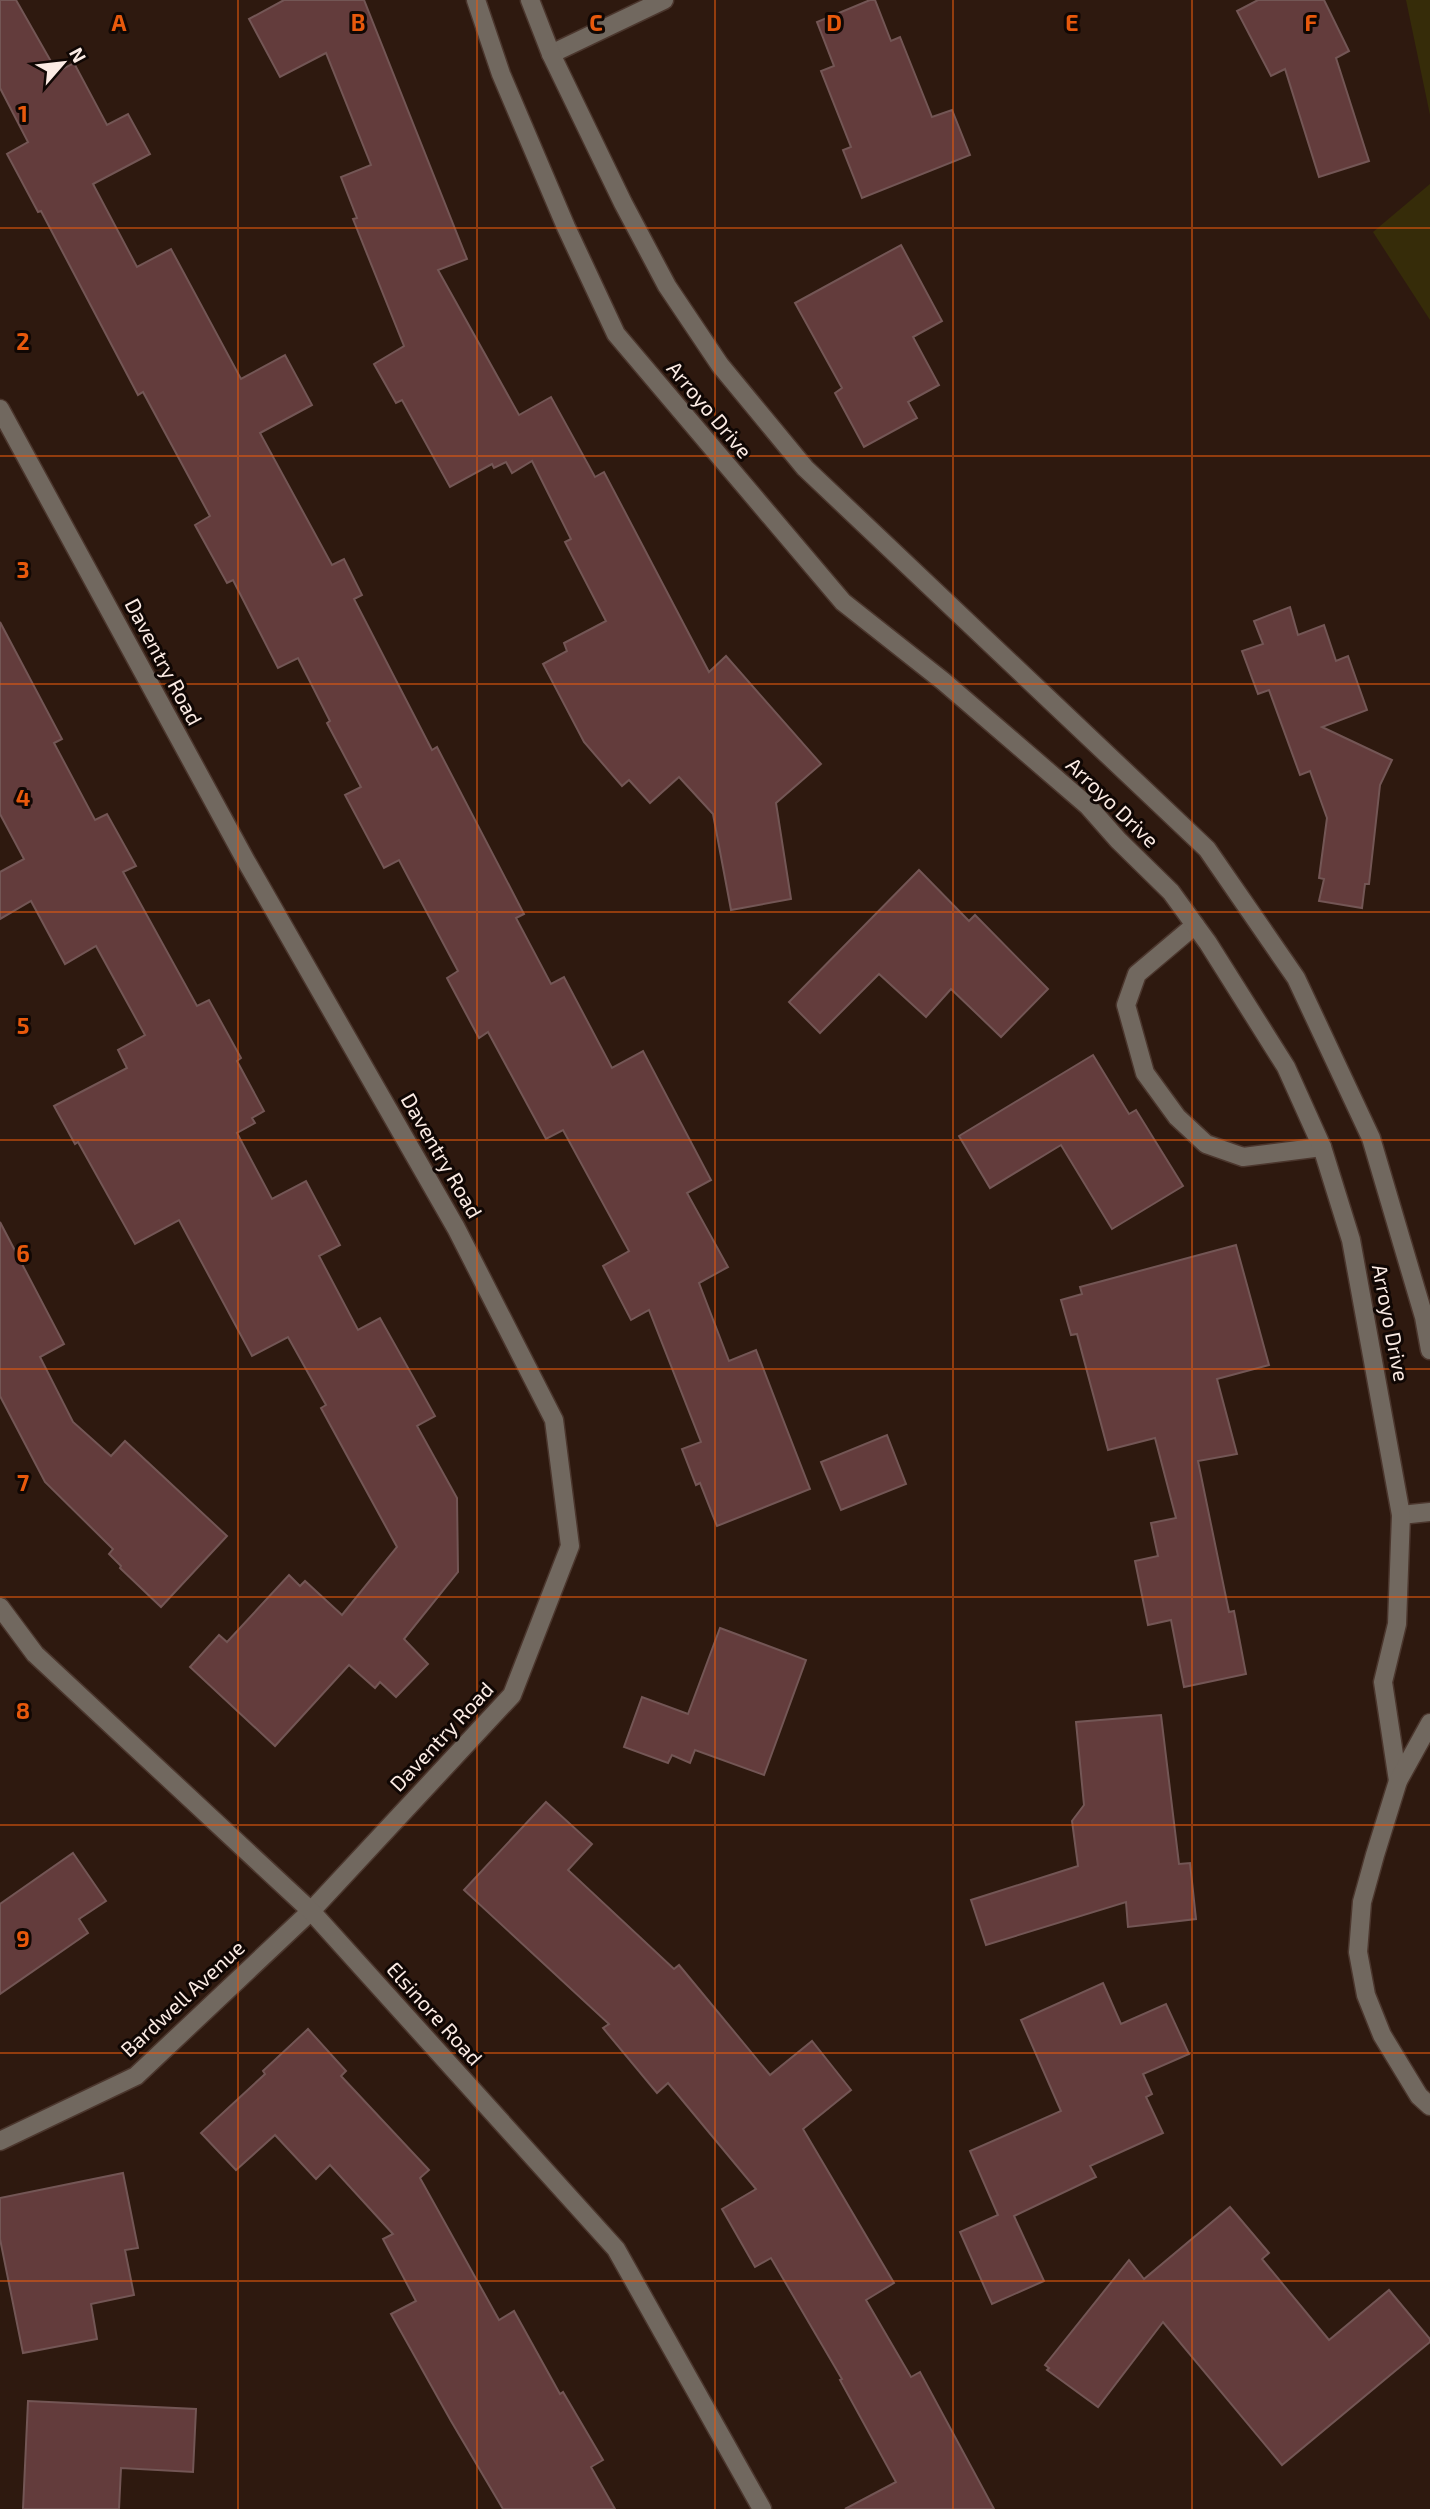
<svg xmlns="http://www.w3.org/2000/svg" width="1430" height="2509" viewBox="0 0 1430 2509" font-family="'Exo 2',sans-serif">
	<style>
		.green { fill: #362c09 }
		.building { fill: #633c3c; stroke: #735655; stroke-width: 2 }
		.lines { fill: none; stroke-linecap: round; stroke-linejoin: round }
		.service-casing { stroke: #4b362d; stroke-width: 21 }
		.minor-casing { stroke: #4b362d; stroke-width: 21 }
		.tertiary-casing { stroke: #4b362d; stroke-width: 21 }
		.service { stroke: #71685f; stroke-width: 18 }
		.minor { stroke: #71685f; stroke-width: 18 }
		.tertiary { stroke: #71685f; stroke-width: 18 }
		.grid { fill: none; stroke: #e8590c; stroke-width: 2; stroke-opacity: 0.55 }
		.labels { text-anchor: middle; stroke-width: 6; stroke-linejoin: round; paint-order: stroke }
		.street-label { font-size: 21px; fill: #fbebe4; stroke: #100704 }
		.grid-label { font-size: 23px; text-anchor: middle; font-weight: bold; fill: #e8590c; stroke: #100704; stroke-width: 6; stroke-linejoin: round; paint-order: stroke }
	</style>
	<rect width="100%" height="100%" fill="#2e190f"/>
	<g class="green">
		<path d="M 1406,0 L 1430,0 L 1430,115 Z"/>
		<path d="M 1430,184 L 1430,320 L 1373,232 Z"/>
	</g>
	<g class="building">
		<path d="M 0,0 L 16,0 L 57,72 L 74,63 L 107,125 L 128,114 L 150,154 L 93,184 L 137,267 L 171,249 L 241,379 L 285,355 L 312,405 L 260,433 L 332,565 L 344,559 L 362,595 L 354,599 L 432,750 L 437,747 L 524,914 L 516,918 L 551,984 L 564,977 L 612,1068 L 643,1051 L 711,1180 L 687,1193 L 728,1267 L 699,1283 L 729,1361 L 756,1350 L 810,1489 L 717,1526 L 700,1483 L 696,1485 L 682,1449 L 701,1442 L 649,1310 L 631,1320 L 603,1266 L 629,1251 L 563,1130 L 546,1139 L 488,1032 L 479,1038 L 447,978 L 458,971 L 399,860 L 384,868 L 345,795 L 361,787 L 327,723 L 330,721 L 298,658 L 278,668 L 233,580 L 227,583 L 195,525 L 210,516 L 143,392 L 138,395 L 41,211 L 38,212 L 7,154 L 28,142 L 0,88 Z"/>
		<path d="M 284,0 L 364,0 L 467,259 L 438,270 L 519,415 L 551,397 L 595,477 L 604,472 L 709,672 L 726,656 L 821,764 L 776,803 L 791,899 L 731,910 L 713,814 L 679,777 L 650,803 L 629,780 L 622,786 L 584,742 L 543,664 L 567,651 L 564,643 L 606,621 L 565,542 L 571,539 L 532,461 L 512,473 L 506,462 L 494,468 L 492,464 L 450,487 L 402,400 L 396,403 L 374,364 L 404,346 L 353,219 L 357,218 L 341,177 L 371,165 L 326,53 L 280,77 L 249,19 Z"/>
		<path d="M 870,0 L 875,0 L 891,41 L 900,37 L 932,117 L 952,110 L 970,155 L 862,198 L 843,150 L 851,147 L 821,71 L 834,66 L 817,22 Z"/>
		<path d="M 1258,0 L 1324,0 L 1349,51 L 1336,58 L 1369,161 L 1319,177 L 1285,69 L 1271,76 L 1237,11 Z"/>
		<path d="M 901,245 L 942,321 L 913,337 L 939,385 L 908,402 L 917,418 L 864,447 L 835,393 L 842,388 L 795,303 Z"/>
		<path d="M 1290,607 L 1298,635 L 1324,625 L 1336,661 L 1348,656 L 1367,710 L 1322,727 L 1392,760 L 1380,785 L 1369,884 L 1365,884 L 1362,908 L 1319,901 L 1324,879 L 1319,878 L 1327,818 L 1310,771 L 1300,775 L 1269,690 L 1258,694 L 1242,651 L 1263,644 L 1254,621 Z"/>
		<path d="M 0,622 L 62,739 L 54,743 L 95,820 L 107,814 L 136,866 L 123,872 L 197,1006 L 209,1000 L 241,1058 L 237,1061 L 264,1111 L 252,1118 L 255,1123 L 237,1133 L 272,1199 L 306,1181 L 340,1245 L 319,1256 L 358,1330 L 380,1318 L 435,1416 L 417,1426 L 457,1498 L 458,1572 L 404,1639 L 428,1664 L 396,1697 L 380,1682 L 375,1688 L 349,1665 L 275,1746 L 190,1667 L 219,1635 L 227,1642 L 289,1575 L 300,1586 L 305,1581 L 342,1615 L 397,1547 L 321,1408 L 326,1405 L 288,1337 L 252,1356 L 179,1220 L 135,1244 L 78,1142 L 75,1144 L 54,1106 L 127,1068 L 118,1050 L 145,1035 L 96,946 L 65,964 L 31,901 L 0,919 L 0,872 L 24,859 L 0,814 Z"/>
		<path d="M 919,870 L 969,921 L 975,915 L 1048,989 L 1001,1037 L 951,989 L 926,1017 L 879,974 L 820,1033 L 789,1002 Z"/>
		<path d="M 1093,1055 L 1129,1114 L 1136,1110 L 1183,1186 L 1112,1229 L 1061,1145 L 990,1188 L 959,1136 Z"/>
		<path d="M 0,1222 L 64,1344 L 40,1357 L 73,1422 L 111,1456 L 125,1441 L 227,1536 L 161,1607 L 120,1568 L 121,1566 L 109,1554 L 113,1549 L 45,1482 L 0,1396 Z"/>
		<path d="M 1236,1245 L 1269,1365 L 1217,1379 L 1237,1454 L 1198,1461 L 1229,1612 L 1234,1611 L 1246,1674 L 1184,1687 L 1171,1620 L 1148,1625 L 1135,1561 L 1158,1556 L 1151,1523 L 1176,1518 L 1155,1438 L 1108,1450 L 1077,1334 L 1071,1335 L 1061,1300 L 1082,1294 L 1080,1287 Z"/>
		<path d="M 887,1435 L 906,1484 L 841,1510 L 821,1462 Z"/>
		<path d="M 720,1628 L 806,1660 L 764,1775 L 695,1750 L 690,1763 L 672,1755 L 668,1763 L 624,1747 L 642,1697 L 688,1714 Z"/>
		<path d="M 1161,1715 L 1179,1864 L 1190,1863 L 1196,1919 L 1128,1927 L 1126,1902 L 986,1945 L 971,1900 L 1078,1866 L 1072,1821 L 1084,1805 L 1076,1722 Z"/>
		<path d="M 546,1802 L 592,1844 L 568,1870 L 674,1969 L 679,1965 L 770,2075 L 812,2041 L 851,2090 L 803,2129 L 894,2283 L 866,2300 L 911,2377 L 920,2372 L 994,2509 L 845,2509 L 896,2482 L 840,2380 L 842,2379 L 771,2258 L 755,2267 L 722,2209 L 756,2189 L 668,2083 L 657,2093 L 603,2028 L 609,2024 L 464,1890 Z"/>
		<path d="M 73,1853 L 106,1901 L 79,1919 L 88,1933 L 0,1994 L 0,1904 Z"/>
		<path d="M 1103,1983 L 1121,2024 L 1166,2004 L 1189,2054 L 1143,2074 L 1152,2094 L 1146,2097 L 1163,2133 L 1090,2166 L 1096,2177 L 1014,2216 L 1044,2281 L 992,2304 L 960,2232 L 998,2215 L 970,2151 L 1061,2111 L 1021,2020 Z"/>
		<path d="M 308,2029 L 346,2071 L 341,2076 L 429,2170 L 420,2178 L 499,2320 L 514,2311 L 560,2394 L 563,2392 L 603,2460 L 591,2467 L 615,2509 L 503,2509 L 451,2421 L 391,2314 L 416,2301 L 383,2239 L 393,2234 L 330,2165 L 316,2179 L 275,2135 L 236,2170 L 201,2133 L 265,2074 L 263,2071 Z"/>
		<path d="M 123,2173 L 138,2248 L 125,2250 L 134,2295 L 91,2304 L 97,2339 L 23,2353 L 0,2239 L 0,2198 Z"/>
		<path d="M 1230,2207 L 1269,2253 L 1262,2259 L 1329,2340 L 1389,2290 L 1430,2339 L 1430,2342 L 1282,2465 L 1163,2322 L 1098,2407 L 1047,2370 L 1049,2368 L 1045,2365 L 1129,2260 L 1144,2279 Z"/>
		<path d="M 28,2401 L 196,2409 L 193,2472 L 121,2468 L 119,2509 L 23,2509 Z"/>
	</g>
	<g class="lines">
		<g class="service-casing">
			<g id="service">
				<path d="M 551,54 L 664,0"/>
				<path d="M 1195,925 L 1137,974 L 1126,1005 L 1145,1073 L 1177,1117 L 1206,1144 L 1243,1157 L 1322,1147"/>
				<path d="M 1401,1515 L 1430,1512"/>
			</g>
		</g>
		<g class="minor-casing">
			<g id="minor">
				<path d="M 476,0 L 501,74 L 566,227 L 616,334 L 843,602 L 943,681 L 1088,806 L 1118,840 L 1171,892 L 1208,943 L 1286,1067 L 1322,1147 L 1351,1240 L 1401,1515 L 1397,1624 L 1383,1682 L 1398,1781"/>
				<path d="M 530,0 L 551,54 L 623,203 L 667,286 L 720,365 L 805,468 L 1207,849 L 1296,978 L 1371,1138 L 1424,1317 L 1430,1350"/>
				<path d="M 0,409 L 246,861 L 456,1228 L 554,1420 L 570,1546 L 512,1695 L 311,1911 L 136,2076 L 0,2141"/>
				<path d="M 1430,1723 L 1398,1781 L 1375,1855 L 1362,1902 L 1358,1952 L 1366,1995 L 1382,2035 L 1419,2096 L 1430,2106"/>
			</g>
		</g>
		<g class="tertiary-casing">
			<path id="tertiary" d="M 0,1607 L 35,1654 L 311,1911 L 616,2249 L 762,2509"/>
		</g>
		<use href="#service" class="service"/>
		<use href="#minor" class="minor"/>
		<use href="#tertiary" class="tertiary"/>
	</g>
	<path class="grid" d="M 238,0 L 238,2509M 477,0 L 477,2509M 715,0 L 715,2509M 953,0 L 953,2509M 1192,0 L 1192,2509M 0,228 L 1430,228M 0,456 L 1430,456M 0,684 L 1430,684M 0,912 L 1430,912M 0,1140 L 1430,1140M 0,1369 L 1430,1369M 0,1597 L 1430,1597M 0,1825 L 1430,1825M 0,2053 L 1430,2053M 0,2281 L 1430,2281"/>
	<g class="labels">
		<g class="street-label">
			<text transform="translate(709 410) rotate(50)" y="7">Arroyo Drive</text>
			<text transform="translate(163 662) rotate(62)" y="7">Daventry Road</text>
			<text transform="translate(1112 803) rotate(44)" y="7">Arroyo Drive</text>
			<text transform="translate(441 1156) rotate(60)" y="7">Daventry Road</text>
			<text transform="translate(1390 1323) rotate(79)" y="7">Arroyo Drive</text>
			<text transform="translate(442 1737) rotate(-47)" y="7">Daventry Road</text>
			<text transform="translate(183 1999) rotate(-43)" y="7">Bardwell Avenue</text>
			<text transform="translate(434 2014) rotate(48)" y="7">Elsinore Road</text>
		</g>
	</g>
	<g class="grid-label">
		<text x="119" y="31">A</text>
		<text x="358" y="31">B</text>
		<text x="596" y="31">C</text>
		<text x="834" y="31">D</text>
		<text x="1072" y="31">E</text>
		<text x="1311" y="31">F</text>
		<text x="23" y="122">1</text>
		<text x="23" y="350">2</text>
		<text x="23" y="578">3</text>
		<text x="23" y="806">4</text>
		<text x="23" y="1034">5</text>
		<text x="23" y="1262">6</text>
		<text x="23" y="1491">7</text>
		<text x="23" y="1719">8</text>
		<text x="23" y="1947">9</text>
	</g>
	<g transform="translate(63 63) rotate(62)" stroke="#100704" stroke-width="5" paint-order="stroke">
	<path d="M0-5L12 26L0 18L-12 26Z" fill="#fbebe4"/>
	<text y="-10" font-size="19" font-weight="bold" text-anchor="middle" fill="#fbebe4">N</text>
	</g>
</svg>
